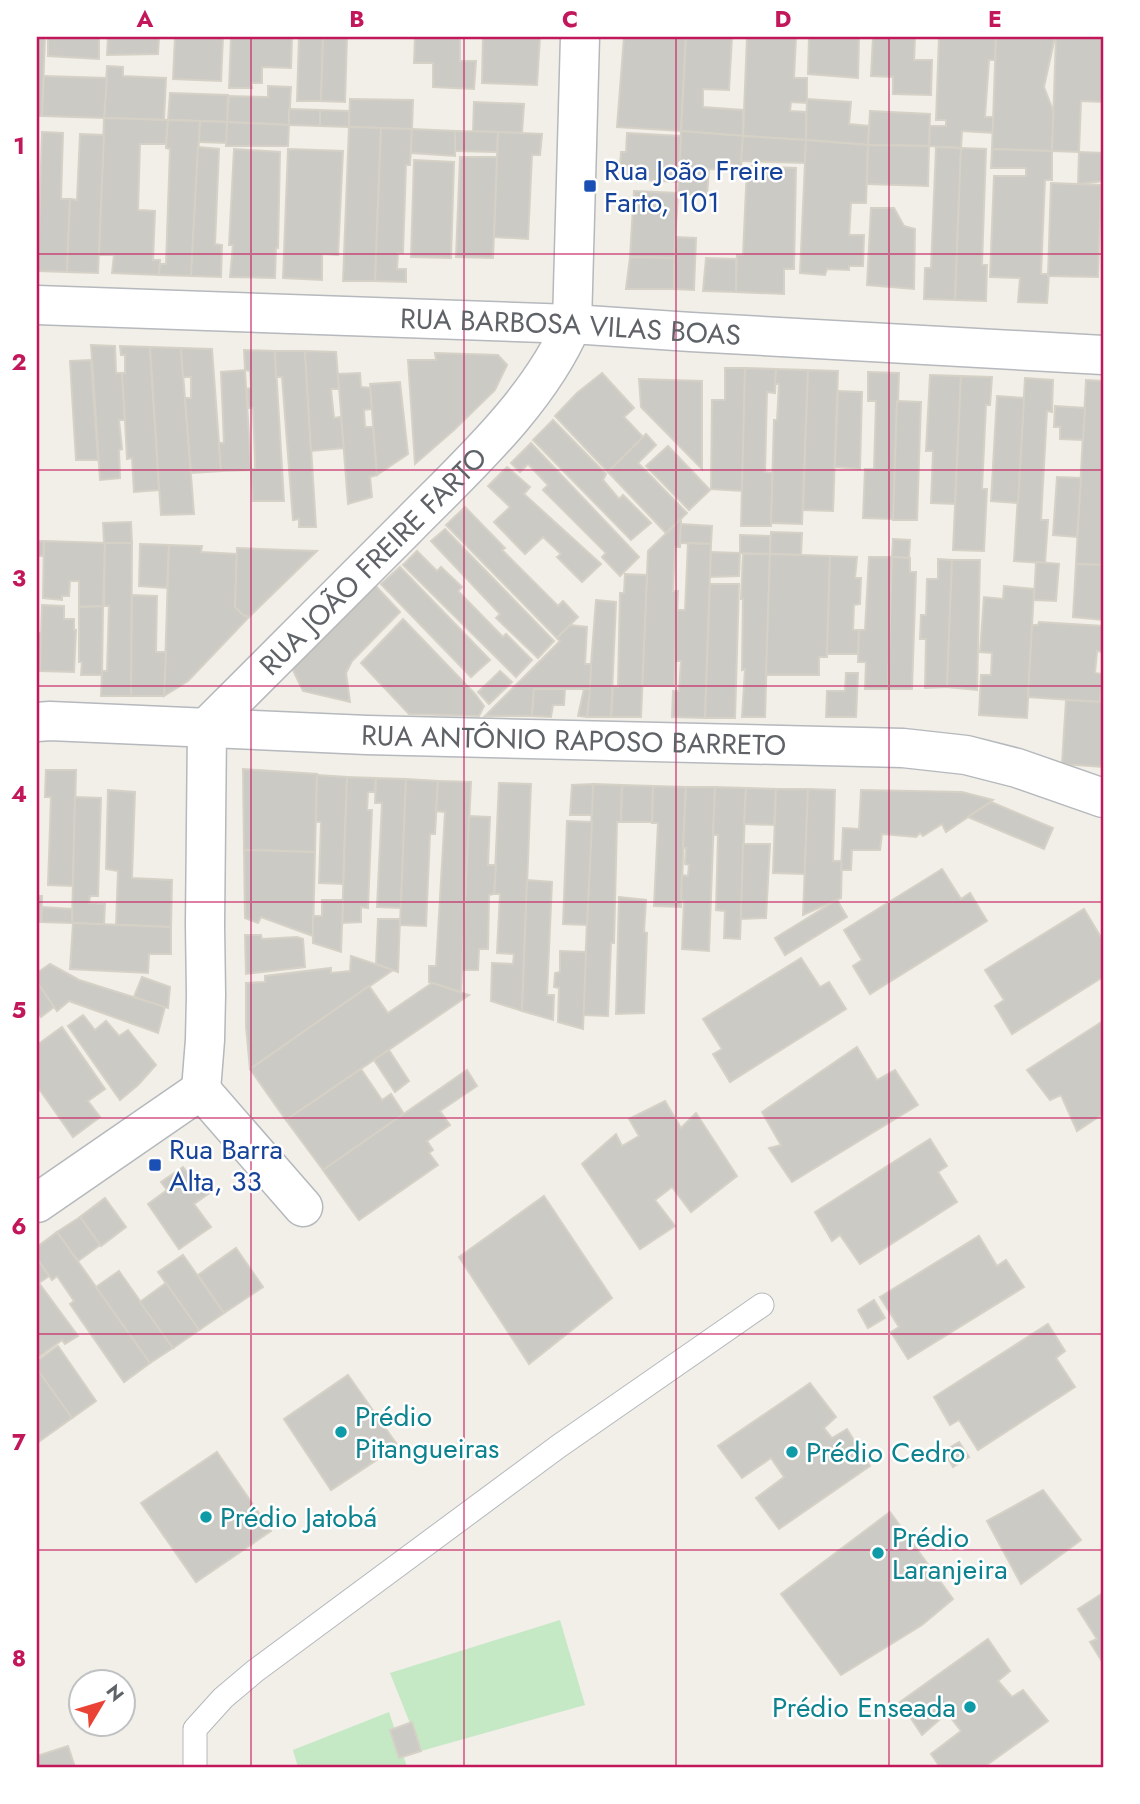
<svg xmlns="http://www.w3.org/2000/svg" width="1140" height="1804" viewBox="0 0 1140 1804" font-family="Jost,sans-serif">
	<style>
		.park { fill: #c5e8c5 }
		.building { fill: #cccac5; stroke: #d6d1c6; stroke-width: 2 }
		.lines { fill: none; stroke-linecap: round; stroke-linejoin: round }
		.service-casing { stroke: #b5b8bc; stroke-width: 25 }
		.minor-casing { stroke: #b5b8bc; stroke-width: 41 }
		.service { stroke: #fff; stroke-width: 23 }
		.minor { stroke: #fff; stroke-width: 38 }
		.grid { fill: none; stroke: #c2185b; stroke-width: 2; stroke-opacity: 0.55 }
		.transit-dot { fill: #1a4fb4; stroke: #fff; stroke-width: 2.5 }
		.culture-dot { fill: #0f9aa8; stroke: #fff; stroke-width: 2.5 }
		.labels { text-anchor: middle; stroke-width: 5; stroke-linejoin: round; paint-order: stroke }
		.transit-label { font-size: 28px; fill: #164399; stroke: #fff; text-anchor: start }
		.street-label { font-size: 28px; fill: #5f6368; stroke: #fff }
		.culture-label { font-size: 28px; fill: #0d838f; stroke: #fff; text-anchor: start }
		.neatline { fill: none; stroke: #c2185b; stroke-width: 2.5 }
		.grid-label { font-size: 23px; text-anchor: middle; font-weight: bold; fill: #c2185b }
	</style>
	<rect width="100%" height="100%" fill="#f1efe8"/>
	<g class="park">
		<path d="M 560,1620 L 585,1705 L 421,1751 L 390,1673 Z"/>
		<path d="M 389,1712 L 407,1767 L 298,1767 L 293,1750 Z"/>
	</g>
	<g class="building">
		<path d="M 37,37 L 45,37 L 42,116 L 37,116 Z"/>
		<path d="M 48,37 L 99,37 L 99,59 L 48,56 Z"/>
		<path d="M 108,37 L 159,37 L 158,54 L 107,55 Z"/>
		<path d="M 175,37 L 223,37 L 221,81 L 173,79 Z"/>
		<path d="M 231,37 L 292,37 L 291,68 L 262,67 L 262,83 L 251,83 L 252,88 L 229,88 Z"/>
		<path d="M 299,37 L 323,37 L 321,101 L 297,101 Z"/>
		<path d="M 323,37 L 347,37 L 345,102 L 321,101 Z"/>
		<path d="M 415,37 L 460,37 L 460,61 L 476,61 L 474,89 L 433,87 L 433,63 L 414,63 Z"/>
		<path d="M 483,37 L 540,37 L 537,85 L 482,83 Z"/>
		<path d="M 624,37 L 686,37 L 681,131 L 617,127 Z"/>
		<path d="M 686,37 L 732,37 L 729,90 L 703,89 L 703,107 L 743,110 L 743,136 L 681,131 Z"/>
		<path d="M 747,37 L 796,37 L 794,78 L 807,78 L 807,103 L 791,102 L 790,111 L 806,112 L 806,140 L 743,136 Z"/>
		<path d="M 809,37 L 859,37 L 858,78 L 808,74 Z"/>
		<path d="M 873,37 L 915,37 L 914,60 L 932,60 L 931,95 L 893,94 L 893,77 L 871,76 Z"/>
		<path d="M 939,37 L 996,37 L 995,60 L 989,60 L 985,117 L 993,117 L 993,133 L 962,131 L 961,148 L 929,146 L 930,126 L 946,126 L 946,120 L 936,120 Z"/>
		<path d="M 996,37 L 1055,37 L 1044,87 L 1054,113 L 1052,151 L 992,149 Z"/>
		<path d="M 1056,37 L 1103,37 L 1103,102 L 1081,101 L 1079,152 L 1052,151 Z"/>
		<path d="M 107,66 L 123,67 L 123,76 L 166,78 L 164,120 L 104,118 Z"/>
		<path d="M 44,76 L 107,78 L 104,118 L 42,116 Z"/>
		<path d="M 268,86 L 291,87 L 289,125 L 227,122 L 229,96 L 268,97 Z"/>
		<path d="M 170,93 L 228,95 L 227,122 L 168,120 Z"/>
		<path d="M 350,99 L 413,100 L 412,129 L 349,127 Z"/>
		<path d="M 807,99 L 851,102 L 849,124 L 869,126 L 868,145 L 806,140 Z"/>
		<path d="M 474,102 L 524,104 L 522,133 L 473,131 Z"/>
		<path d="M 289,109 L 320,110 L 320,126 L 289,125 Z"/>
		<path d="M 320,110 L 349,111 L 349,127 L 320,126 Z"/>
		<path d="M 870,111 L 930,114 L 929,146 L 868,145 Z"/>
		<path d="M 104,118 L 168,120 L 166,144 L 140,144 L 138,210 L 155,211 L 153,260 L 160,260 L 159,275 L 112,273 L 114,255 L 99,255 Z"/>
		<path d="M 168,120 L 200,121 L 191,276 L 159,275 L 160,264 L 166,264 L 170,149 L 166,148 Z"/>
		<path d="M 200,121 L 227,122 L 227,143 L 199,142 Z"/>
		<path d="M 227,122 L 289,125 L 288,146 L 226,146 Z"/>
		<path d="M 349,127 L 381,128 L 375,281 L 343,281 Z"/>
		<path d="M 381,128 L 412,129 L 410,165 L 406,165 L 403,253 L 398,253 L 397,269 L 406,269 L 406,282 L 375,281 Z"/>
		<path d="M 412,129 L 455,131 L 455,156 L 411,153 Z"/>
		<path d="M 455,131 L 498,132 L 497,152 L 455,151 Z"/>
		<path d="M 681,131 L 743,136 L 741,170 L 709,169 L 707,195 L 678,194 Z"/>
		<path d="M 42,132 L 63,133 L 61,199 L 70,199 L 67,272 L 38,271 Z"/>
		<path d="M 498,132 L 542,134 L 540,155 L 532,155 L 528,239 L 494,237 Z"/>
		<path d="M 627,133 L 681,136 L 679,182 L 619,179 L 621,152 L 626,152 Z"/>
		<path d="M 80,134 L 104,135 L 98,273 L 67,272 L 70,199 L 77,200 Z"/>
		<path d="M 743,136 L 806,140 L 805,163 L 741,161 Z"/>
		<path d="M 806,140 L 868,145 L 866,203 L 851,203 L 849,235 L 864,235 L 863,266 L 849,266 L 849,270 L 827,269 L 825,275 L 800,273 Z"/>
		<path d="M 868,145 L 929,146 L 928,186 L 867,184 Z"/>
		<path d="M 198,147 L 219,149 L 215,244 L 222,245 L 221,277 L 191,276 Z"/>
		<path d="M 936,147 L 961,148 L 955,300 L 924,299 L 925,268 L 931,268 Z"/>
		<path d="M 961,148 L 986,149 L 982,265 L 987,265 L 986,301 L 955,300 Z"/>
		<path d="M 234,149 L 280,152 L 278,248 L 276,248 L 275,278 L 230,277 L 233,245 L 229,245 Z"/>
		<path d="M 288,149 L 343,151 L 338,255 L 322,254 L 322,280 L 283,278 Z"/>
		<path d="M 992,149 L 1052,151 L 1052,180 L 1045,180 L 1041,274 L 1049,274 L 1047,303 L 1018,302 L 1020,278 L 990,277 L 994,176 L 1026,176 L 1026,168 L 991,168 Z"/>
		<path d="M 1079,152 L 1103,153 L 1103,181 L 1078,184 Z"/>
		<path d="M 460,157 L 497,157 L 493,258 L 456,257 Z"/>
		<path d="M 414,160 L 454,162 L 451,258 L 411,257 Z"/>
		<path d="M 747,166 L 796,168 L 794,269 L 784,269 L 784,294 L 736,292 L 737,255 L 743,255 Z"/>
		<path d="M 1051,183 L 1101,185 L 1098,277 L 1048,276 Z"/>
		<path d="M 634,191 L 678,193 L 674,258 L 630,257 Z"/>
		<path d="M 871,208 L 894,208 L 904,226 L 915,229 L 914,289 L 867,285 Z"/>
		<path d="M 676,237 L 696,238 L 694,290 L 674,289 L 674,258 Z"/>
		<path d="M 630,257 L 674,258 L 674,289 L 626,289 Z"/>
		<path d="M 706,258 L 736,259 L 736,292 L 703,291 Z"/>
		<path d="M 91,345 L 115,346 L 116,373 L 122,373 L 125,420 L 119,420 L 122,449 L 119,450 L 120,478 L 100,480 Z"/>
		<path d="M 120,346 L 150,347 L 159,490 L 134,492 L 132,458 L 127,459 L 125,420 L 122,373 L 125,373 L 125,355 L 121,355 Z"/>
		<path d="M 150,347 L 181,348 L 194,514 L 161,515 Z"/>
		<path d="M 181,348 L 212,349 L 221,471 L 191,473 L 185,398 L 191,398 L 191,377 L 183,377 Z"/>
		<path d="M 244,350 L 275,351 L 284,501 L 253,501 L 251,469 L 255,469 L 255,460 L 253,408 L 248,408 L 247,389 L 251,388 L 250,371 L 245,370 Z"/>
		<path d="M 275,351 L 305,351 L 316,527 L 299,527 L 299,519 L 293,520 L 282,377 L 276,377 Z"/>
		<path d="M 305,351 L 336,352 L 339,389 L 331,389 L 334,418 L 341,417 L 344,448 L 311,451 Z"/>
		<path d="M 435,353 L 498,355 L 507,365 L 495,390 L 454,430 L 415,464 L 408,360 L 436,360 Z"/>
		<path d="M 91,360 L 98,460 L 76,460 L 70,361 Z"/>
		<path d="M 725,368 L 745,368 L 743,491 L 711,489 L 712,400 L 725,400 Z"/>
		<path d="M 745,368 L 776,369 L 775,393 L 767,392 L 765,472 L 773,473 L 771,526 L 741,526 Z"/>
		<path d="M 776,369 L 808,370 L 802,524 L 771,523 L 774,420 L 777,420 L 779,384 L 775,384 Z"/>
		<path d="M 245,370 L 251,470 L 221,471 L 219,443 L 224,443 L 221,372 Z"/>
		<path d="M 808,370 L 838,371 L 833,511 L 803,510 Z"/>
		<path d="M 868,372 L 899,373 L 894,519 L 863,518 L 865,469 L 874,469 L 876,401 L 868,401 Z"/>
		<path d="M 360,373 L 361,387 L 370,388 L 372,409 L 364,410 L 365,427 L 373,427 L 377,475 L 370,477 L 372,497 L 348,504 L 338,374 Z"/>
		<path d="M 602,373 L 634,408 L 624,417 L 643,437 L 608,472 L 555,416 L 577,393 Z"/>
		<path d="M 930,375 L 961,376 L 955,504 L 931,503 L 933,451 L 926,451 Z"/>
		<path d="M 961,376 L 992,377 L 990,405 L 986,405 L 982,489 L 987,489 L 984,551 L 953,550 Z"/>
		<path d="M 1025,378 L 1053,380 L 1052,412 L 1047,411 L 1041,520 L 1048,520 L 1045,563 L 1014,561 Z"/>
		<path d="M 639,379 L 702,381 L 702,469 L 641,407 Z"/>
		<path d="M 1086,380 L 1103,381 L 1103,565 L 1076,564 Z"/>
		<path d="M 400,382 L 408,454 L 377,475 L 370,384 Z"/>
		<path d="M 838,391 L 862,392 L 860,469 L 835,467 Z"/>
		<path d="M 997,396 L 1024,398 L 1018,503 L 991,501 Z"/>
		<path d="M 897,401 L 921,402 L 917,520 L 893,520 Z"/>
		<path d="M 1055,406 L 1085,408 L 1083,440 L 1060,439 L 1060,427 L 1054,427 Z"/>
		<path d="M 553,420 L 606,474 L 603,480 L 619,499 L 623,495 L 651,523 L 631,540 L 533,440 Z"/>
		<path d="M 646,434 L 656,445 L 638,463 L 687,513 L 666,533 L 608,472 Z"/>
		<path d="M 531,443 L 639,557 L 620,576 L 602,557 L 606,553 L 543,490 L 548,485 L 528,464 L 520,472 L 511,463 Z"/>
		<path d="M 668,446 L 710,490 L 689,510 L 646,466 Z"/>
		<path d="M 507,467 L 530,487 L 524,494 L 601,564 L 582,582 L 557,557 L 561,554 L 543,537 L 525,554 L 494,522 L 510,507 L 488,486 Z"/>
		<path d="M 1057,477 L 1081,478 L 1077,537 L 1053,535 Z"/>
		<path d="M 465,507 L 505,548 L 502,550 L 558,606 L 563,601 L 578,617 L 557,638 L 446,525 Z"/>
		<path d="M 681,519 L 680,547 L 675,547 L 673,591 L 678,591 L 674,686 L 642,686 L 648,551 Z"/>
		<path d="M 131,522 L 132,543 L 104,543 L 103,523 Z"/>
		<path d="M 681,524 L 712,526 L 711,544 L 680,543 Z"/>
		<path d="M 445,529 L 554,641 L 538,658 L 496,618 L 500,614 L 431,541 Z"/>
		<path d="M 771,532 L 802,533 L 801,555 L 770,554 Z"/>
		<path d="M 740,535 L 770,536 L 770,554 L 740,553 Z"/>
		<path d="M 893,539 L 910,540 L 909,558 L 892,557 Z"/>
		<rect x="37" y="541" width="7" height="15"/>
		<path d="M 44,541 L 105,543 L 103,606 L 79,607 L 79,581 L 70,581 L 69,596 L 62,596 L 62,600 L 43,598 Z"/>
		<path d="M 105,543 L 132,543 L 131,696 L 101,696 L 102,671 L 107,671 L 109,606 L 104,606 Z"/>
		<path d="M 688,543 L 711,544 L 705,718 L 672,717 L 673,691 L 679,691 L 681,661 L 675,661 L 677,610 L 685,610 Z"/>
		<path d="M 140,544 L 169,545 L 167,588 L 139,586 Z"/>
		<path d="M 169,545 L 199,546 L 202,546 L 201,552 L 237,554 L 235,607 L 243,615 L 249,617 L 188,681 L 164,696 Z"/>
		<path d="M 237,548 L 287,550 L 317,551 L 249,617 L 243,615 L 235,607 Z"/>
		<path d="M 417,551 L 437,571 L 441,567 L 462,587 L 458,591 L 503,637 L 506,634 L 532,660 L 516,677 L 403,565 Z"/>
		<path d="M 711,552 L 740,553 L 739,576 L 710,577 Z"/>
		<path d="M 743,554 L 770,554 L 765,717 L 742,717 L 745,669 L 742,670 L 742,667 L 743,599 L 741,599 Z"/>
		<path d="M 770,554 L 830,556 L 827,657 L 819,657 L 819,675 L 766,675 Z"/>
		<path d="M 830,556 L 857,557 L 855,578 L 861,578 L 860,604 L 854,605 L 853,630 L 859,630 L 858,654 L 827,654 Z"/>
		<path d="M 869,557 L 892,557 L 888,689 L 865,689 L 866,662 L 858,662 L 859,630 L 865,630 Z"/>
		<path d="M 892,557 L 910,558 L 910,572 L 916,572 L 912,689 L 888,689 Z"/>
		<path d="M 938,559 L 952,560 L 947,687 L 925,688 L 926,639 L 920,639 L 921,615 L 926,615 L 927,579 L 938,579 Z"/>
		<path d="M 952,560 L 980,560 L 977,690 L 947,687 Z"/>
		<path d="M 1036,562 L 1059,564 L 1056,601 L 1034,600 Z"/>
		<path d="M 1076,564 L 1103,565 L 1103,620 L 1073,617 Z"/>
		<path d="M 400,567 L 490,660 L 471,677 L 381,584 Z"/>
		<path d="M 625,574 L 647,575 L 641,717 L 611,717 L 613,686 L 618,687 L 620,593 L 624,593 Z"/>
		<path d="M 373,583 L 400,612 L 352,661 L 346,673 L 350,702 L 303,691 L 289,662 Z"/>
		<path d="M 710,584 L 739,584 L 735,718 L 705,718 Z"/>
		<path d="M 1004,586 L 1034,589 L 1027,718 L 979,715 L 981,675 L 991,675 L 992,653 L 980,652 L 984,597 L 1003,599 Z"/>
		<path d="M 132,595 L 157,596 L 156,652 L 166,652 L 164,696 L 131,696 Z"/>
		<path d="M 596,600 L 616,602 L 611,717 L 587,717 Z"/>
		<path d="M 42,605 L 64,606 L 64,619 L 74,619 L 74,630 L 76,630 L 74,672 L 40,671 Z"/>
		<path d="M 103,606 L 102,675 L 81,675 L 82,662 L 79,662 L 79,607 Z"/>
		<path d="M 403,619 L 475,694 L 484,706 L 479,716 L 409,714 L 361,663 Z"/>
		<path d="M 1039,622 L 1103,626 L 1103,652 L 1097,651 L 1095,673 L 1102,674 L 1100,702 L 1028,697 L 1032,625 L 1038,625 Z"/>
		<path d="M 570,625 L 587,627 L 585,664 L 591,664 L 590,689 L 534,689 L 532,716 L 485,716 L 560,641 L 557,638 Z"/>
		<path d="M 37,633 L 41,633 L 40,671 L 37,671 Z"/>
		<path d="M 500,671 L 512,682 L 489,704 L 478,692 Z"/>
		<path d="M 846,673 L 858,673 L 856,717 L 826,717 L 827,691 L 845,691 Z"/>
		<path d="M 534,689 L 565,689 L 564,705 L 553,705 L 551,717 L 532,716 Z"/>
		<path d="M 584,689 L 590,689 L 587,717 L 578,716 Z"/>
		<path d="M 1101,690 L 1103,690 L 1103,767 L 1062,764 L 1066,700 L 1100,702 Z"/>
		<path d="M 243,769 L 317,774 L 315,852 L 244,850 Z"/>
		<path d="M 46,770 L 76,770 L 73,886 L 48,885 L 51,797 L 45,797 Z"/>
		<path d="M 317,775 L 347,777 L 343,884 L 319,883 L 321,822 L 316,822 Z"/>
		<path d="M 347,777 L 376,778 L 375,792 L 368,792 L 367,810 L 372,810 L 368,908 L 361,907 L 361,922 L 342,923 Z"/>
		<path d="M 376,778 L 406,779 L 401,908 L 377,907 L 382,803 L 375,803 Z"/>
		<path d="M 406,779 L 438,781 L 435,834 L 430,834 L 426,926 L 400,925 Z"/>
		<path d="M 438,781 L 471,782 L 461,992 L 429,982 L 429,966 L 436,966 L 445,812 L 436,811 Z"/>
		<path d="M 499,783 L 531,784 L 522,1011 L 491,1001 L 492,963 L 513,964 L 514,954 L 497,953 L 500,894 L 494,894 Z"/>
		<path d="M 593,784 L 622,785 L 621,822 L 617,822 L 614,943 L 611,943 L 608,1016 L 583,1015 Z"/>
		<path d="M 593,784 L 592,815 L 570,815 L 572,785 Z"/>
		<path d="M 622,785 L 653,786 L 652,822 L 621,822 Z"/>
		<path d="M 653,786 L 686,787 L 681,907 L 654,906 L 658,823 L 652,823 Z"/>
		<path d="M 686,787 L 715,787 L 709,951 L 682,949 L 684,901 L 681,900 L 682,875 L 688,876 L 689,865 L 685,864 L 686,848 L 683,848 Z"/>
		<path d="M 715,787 L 746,788 L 740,939 L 724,938 L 725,911 L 716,910 L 718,835 L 713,835 Z"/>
		<path d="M 746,788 L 776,789 L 774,825 L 744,824 Z"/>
		<path d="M 776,789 L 808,789 L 805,874 L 773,873 Z"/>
		<path d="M 808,789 L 835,790 L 833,861 L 842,861 L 841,898 L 803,915 Z"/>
		<path d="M 108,790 L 135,792 L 132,878 L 172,880 L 171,927 L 116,925 L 118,871 L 106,869 Z"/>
		<path d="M 861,790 L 962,792 L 993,800 L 946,832 L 942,824 L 923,836 L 920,833 L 916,837 L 882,834 L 880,850 L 852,850 L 851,870 L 841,870 L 843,828 L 859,829 Z"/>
		<path d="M 75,797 L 101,798 L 98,896 L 90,896 L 89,903 L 105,904 L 104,925 L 72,923 Z"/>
		<path d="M 991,802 L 1053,828 L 1044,849 L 968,817 Z"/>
		<path d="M 469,816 L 490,817 L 488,865 L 496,865 L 494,894 L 489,895 L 488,949 L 479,949 L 478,970 L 462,970 Z"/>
		<path d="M 567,821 L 592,822 L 587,925 L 563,924 Z"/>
		<path d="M 743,844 L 770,844 L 766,918 L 741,919 Z"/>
		<path d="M 244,850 L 315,852 L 313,936 L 261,917 L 258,923 L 245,918 Z"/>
		<path d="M 942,869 L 961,899 L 970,893 L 987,921 L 870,994 L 853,966 L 862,960 L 844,930 Z"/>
		<path d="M 527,880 L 552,882 L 547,995 L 554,995 L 553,1020 L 522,1011 Z"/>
		<path d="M 37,896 L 42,896 L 41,922 L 37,922 Z"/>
		<path d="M 619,897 L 646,900 L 644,932 L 647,933 L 644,1013 L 616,1014 Z"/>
		<path d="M 322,900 L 343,900 L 341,952 L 313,943 L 313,916 L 322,916 Z"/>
		<path d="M 837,900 L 847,917 L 785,955 L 775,938 Z"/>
		<path d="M 42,907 L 72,909 L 72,923 L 41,922 Z"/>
		<path d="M 1084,909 L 1102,939 L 1103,939 L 1103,977 L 1012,1034 L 995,1006 L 1004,1000 L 985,970 Z"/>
		<path d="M 378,919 L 400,919 L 398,972 L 376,964 Z"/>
		<path d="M 73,923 L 171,927 L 171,954 L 149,954 L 148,973 L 70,969 Z"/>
		<path d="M 245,935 L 261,935 L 262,939 L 297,937 L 303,939 L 305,967 L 246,974 Z"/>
		<path d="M 560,951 L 586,952 L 583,1029 L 558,1022 L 559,988 L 554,987 L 555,973 L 560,972 Z"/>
		<path d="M 351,956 L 393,970 L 250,1069 L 246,1027 L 246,983 L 265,982 L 265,976 L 331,968 L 331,973 L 350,971 Z"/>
		<path d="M 801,958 L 820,987 L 829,982 L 846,1009 L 730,1082 L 713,1054 L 722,1049 L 703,1019 Z"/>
		<path d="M 50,964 L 79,980 L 165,1007 L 158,1033 L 69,1001 L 57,1011 L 37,983 L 37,973 Z"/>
		<path d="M 142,977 L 170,987 L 168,1008 L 134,997 Z"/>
		<path d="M 37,982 L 54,1007 L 41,1017 L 37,1011 Z"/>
		<path d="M 432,983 L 469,995 L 286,1120 L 250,1069 L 369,986 L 388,1013 Z"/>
		<path d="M 83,1015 L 95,1030 L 106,1021 L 119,1036 L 128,1030 L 156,1065 L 138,1085 L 120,1100 L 68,1026 Z"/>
		<path d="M 1103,1021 L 1103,1114 L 1077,1131 L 1061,1095 L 1050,1100 L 1027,1070 Z"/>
		<path d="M 62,1027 L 105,1089 L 88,1101 L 100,1117 L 73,1137 L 37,1086 L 37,1045 Z"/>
		<path d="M 857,1047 L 877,1080 L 895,1070 L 918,1105 L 792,1182 L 769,1148 L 781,1145 L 762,1112 Z"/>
		<path d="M 389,1050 L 409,1081 L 395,1092 L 374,1060 Z"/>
		<path d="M 361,1069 L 382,1100 L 391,1094 L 404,1114 L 323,1170 L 286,1120 Z"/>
		<path d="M 467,1070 L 477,1086 L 440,1111 L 450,1125 L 427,1141 L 433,1150 L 429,1153 L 438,1165 L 359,1220 L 323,1170 Z"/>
		<path d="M 665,1101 L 681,1128 L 696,1113 L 737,1176 L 691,1212 L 672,1187 L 655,1200 L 675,1226 L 640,1249 L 582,1164 L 616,1134 L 622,1146 L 639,1136 L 629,1119 Z"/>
		<path d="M 930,1139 L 947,1166 L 938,1172 L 957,1202 L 860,1264 L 840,1235 L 832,1241 L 815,1212 Z"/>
		<path d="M 183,1167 L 191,1178 L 198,1173 L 211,1192 L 194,1204 L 211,1227 L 179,1249 L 148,1204 L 167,1190 L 161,1182 Z"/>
		<path d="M 544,1196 L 612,1298 L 529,1364 L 459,1257 Z"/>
		<path d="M 105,1198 L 126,1227 L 101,1246 L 80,1217 Z"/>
		<path d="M 80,1217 L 100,1245 L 78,1261 L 57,1232 Z"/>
		<path d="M 57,1232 L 150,1363 L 124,1382 L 70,1304 L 74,1301 L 57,1276 L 52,1280 L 37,1258 L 37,1247 Z"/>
		<path d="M 979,1236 L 997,1266 L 1006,1260 L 1024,1287 L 908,1359 L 891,1332 L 899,1327 L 880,1297 Z"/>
		<path d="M 236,1248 L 263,1287 L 224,1313 L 198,1275 Z"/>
		<path d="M 183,1255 L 224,1313 L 199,1330 L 158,1272 Z"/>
		<path d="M 37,1259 L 49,1276 L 39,1283 L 78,1336 L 65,1344 L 62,1340 L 40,1356 L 37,1352 Z"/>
		<path d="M 119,1271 L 173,1348 L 150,1363 L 96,1287 Z"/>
		<path d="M 166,1283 L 199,1330 L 173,1348 L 140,1302 Z"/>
		<path d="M 874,1300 L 885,1318 L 868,1328 L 858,1310 Z"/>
		<path d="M 1048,1324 L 1065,1351 L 1056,1358 L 1075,1387 L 978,1450 L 959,1420 L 950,1425 L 934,1397 Z"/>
		<path d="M 58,1346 L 96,1401 L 72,1418 L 37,1369 L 37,1361 Z"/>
		<path d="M 37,1369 L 72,1418 L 37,1443 Z"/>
		<path d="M 348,1375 L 398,1446 L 331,1490 L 284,1419 Z"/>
		<path d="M 810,1383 L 836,1417 L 824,1428 L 832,1438 L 847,1429 L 870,1466 L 779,1529 L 756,1498 L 784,1477 L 771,1458 L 742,1478 L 718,1446 Z"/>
		<path d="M 959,1442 L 969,1457 L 953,1467 L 944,1451 Z"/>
		<path d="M 217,1452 L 271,1531 L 196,1582 L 141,1503 Z"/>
		<path d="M 1043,1490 L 1081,1540 L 1021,1584 L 987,1521 Z"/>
		<path d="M 890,1512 L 953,1599 L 922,1625 L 841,1675 L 781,1594 Z"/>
		<path d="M 1103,1593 L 1103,1663 L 1090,1642 L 1097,1639 L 1078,1609 Z"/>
		<path d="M 988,1639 L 1010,1671 L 998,1681 L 1012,1697 L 1023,1690 L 1048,1721 L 984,1767 L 940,1767 L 931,1754 L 961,1731 L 947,1713 L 922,1735 L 900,1702 Z"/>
		<path d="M 412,1722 L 421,1751 L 399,1758 L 390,1730 Z"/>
		<path d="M 68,1746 L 75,1767 L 37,1767 L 37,1756 Z"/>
	</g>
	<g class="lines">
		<g class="service-casing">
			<path id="service" d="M 195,1767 L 195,1729 L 223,1698 L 255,1671 L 559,1446 L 762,1305"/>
		</g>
		<g class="minor-casing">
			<g id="minor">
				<path id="s1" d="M 37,305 L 572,324 L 691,332 L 1103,355"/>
				<path id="s2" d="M 37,722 L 50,721 L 367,735 L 903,748 L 966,755 L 1017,768 L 1103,798"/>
				<path id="s3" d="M 201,1090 L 205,1040 L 206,995 L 205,925 L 207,727 C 273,661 340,594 406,528 C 465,468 539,402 572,324 L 580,37"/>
				<path d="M 201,1090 L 303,1207"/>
				<path d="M 37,1203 L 201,1090"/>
			</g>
		</g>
		<use href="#service" class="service"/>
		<use href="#minor" class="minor"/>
	</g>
	<path class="grid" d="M 251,37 L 251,1767M 464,37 L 464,1767M 676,37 L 676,1767M 889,37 L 889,1767M 37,254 L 1103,254M 37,470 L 1103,470M 37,686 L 1103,686M 37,902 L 1103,902M 37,1118 L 1103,1118M 37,1334 L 1103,1334M 37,1550 L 1103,1550"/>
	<g class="transit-dot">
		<rect x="583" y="179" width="14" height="14" rx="3.5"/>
		<rect x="148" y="1158" width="14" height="14" rx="3.5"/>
	</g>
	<g class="culture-dot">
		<circle cx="341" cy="1432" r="7"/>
		<circle cx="792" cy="1452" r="7"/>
		<circle cx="206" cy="1517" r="7"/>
		<circle cx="878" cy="1553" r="7"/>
		<circle cx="970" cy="1707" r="7"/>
	</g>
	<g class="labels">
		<g class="transit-label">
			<text x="604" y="180">Rua João Freire<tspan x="604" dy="32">Farto, 101</tspan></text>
			<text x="169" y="1159">Rua Barra<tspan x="169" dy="32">Alta, 33</tspan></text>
		</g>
		<g class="street-label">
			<text dy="10" stroke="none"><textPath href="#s1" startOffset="534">RUA BARBOSA VILAS BOAS</textPath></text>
			<text dy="10" stroke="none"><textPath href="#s3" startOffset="598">RUA JOÃO FREIRE FARTO</textPath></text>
			<text dy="10" stroke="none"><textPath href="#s2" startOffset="537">RUA ANTÔNIO RAPOSO BARRETO</textPath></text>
		</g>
		<g class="culture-label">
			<text x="355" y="1426">Prédio<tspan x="355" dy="32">Pitangueiras</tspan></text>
			<text x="806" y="1462">Prédio Cedro</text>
			<text x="220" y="1527">Prédio Jatobá</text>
			<text x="892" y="1547">Prédio<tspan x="892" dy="32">Laranjeira</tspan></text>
			<text x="956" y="1717" text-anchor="end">Prédio Enseada</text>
		</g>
	</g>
	<rect width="1140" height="1804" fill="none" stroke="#ffffff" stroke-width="77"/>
	<g transform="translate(102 1703) rotate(52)"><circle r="33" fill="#ffffff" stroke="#bfc1c3" stroke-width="2"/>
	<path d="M0-5L12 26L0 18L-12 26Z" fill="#ea4335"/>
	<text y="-10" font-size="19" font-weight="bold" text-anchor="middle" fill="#5f6368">N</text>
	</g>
	<rect x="38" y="38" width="1064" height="1728" class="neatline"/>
	<g class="grid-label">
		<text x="145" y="27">A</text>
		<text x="357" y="27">B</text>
		<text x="570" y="27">C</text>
		<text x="783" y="27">D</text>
		<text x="995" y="27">E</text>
		<text x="19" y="154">1</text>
		<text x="19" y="370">2</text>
		<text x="19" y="586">3</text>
		<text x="19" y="802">4</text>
		<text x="19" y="1018">5</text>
		<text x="19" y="1234">6</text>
		<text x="19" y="1450">7</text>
		<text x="19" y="1666">8</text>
	</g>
</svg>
